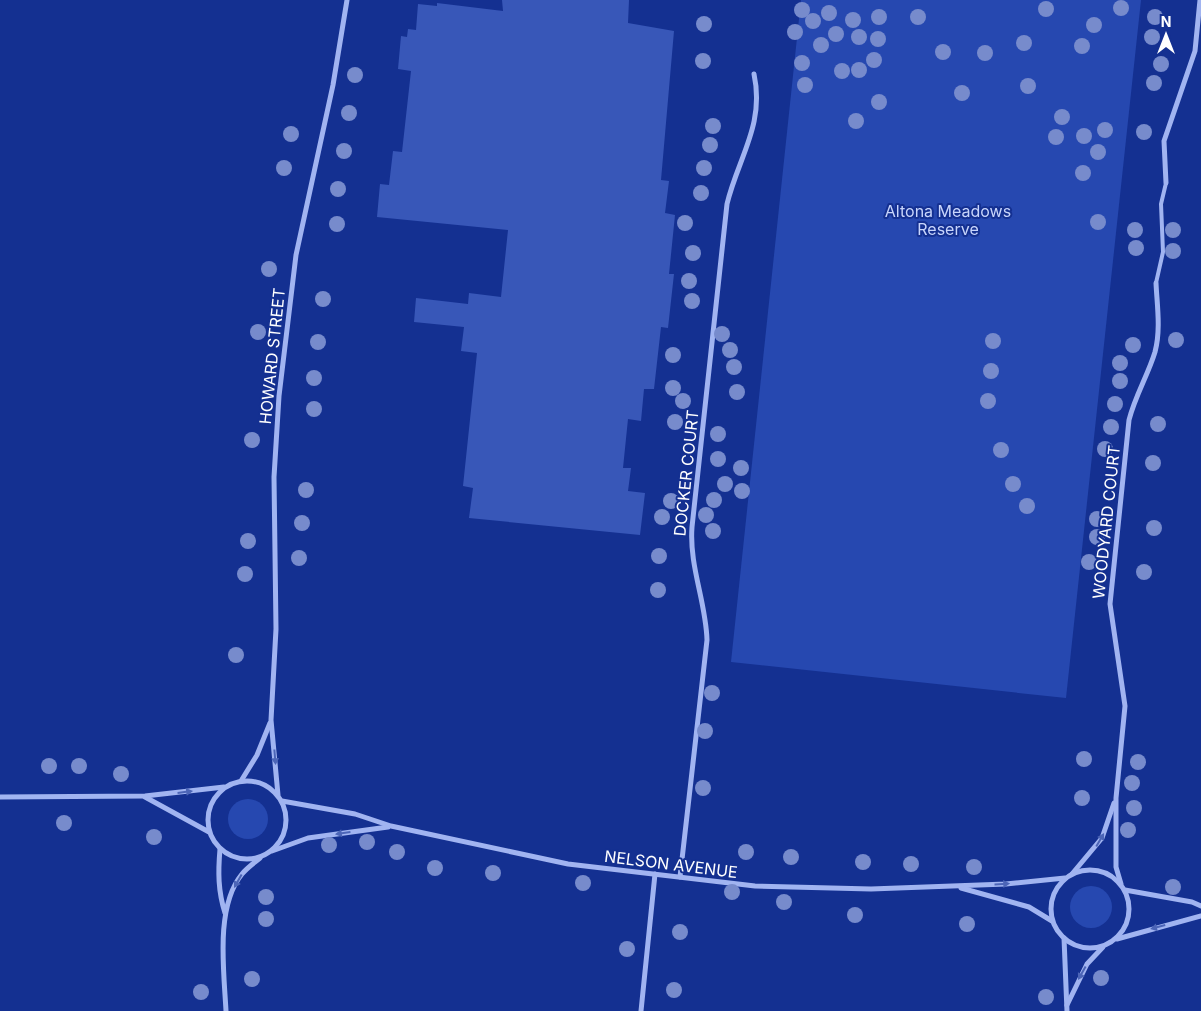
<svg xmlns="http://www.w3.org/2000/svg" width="1201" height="1011" viewBox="0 0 1201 1011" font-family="Inter,sans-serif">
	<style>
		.green { fill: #2648b0 }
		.building { fill: #3857b8 }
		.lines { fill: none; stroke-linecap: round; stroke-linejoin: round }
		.lane { stroke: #a1b4f1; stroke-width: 4 }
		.street { stroke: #a1b4f1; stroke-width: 5 }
		.tree { fill: #778bcc }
		.oneway { fill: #4c65b7 }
		.labels { text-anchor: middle; stroke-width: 4; stroke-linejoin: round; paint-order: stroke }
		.park-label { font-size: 16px; fill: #c8d5fc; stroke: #143091 }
		.street-label { font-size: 16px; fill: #fff; stroke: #143091 }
	</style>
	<rect width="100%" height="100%" fill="#143091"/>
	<g class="green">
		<path d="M 801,0 L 1141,0 L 1066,698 L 731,662 Z"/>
		<circle cx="248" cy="819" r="20"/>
		<circle cx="1091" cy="907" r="21"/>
	</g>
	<path class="building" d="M 502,0 L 629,0 L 628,23 L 674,31 L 661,180 L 669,181 L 665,213 L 675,215 L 669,274 L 674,274 L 668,328 L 661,327 L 654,389 L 644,389 L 641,421 L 628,419 L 623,468 L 631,468 L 628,491 L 645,493 L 640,535 L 469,518 L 473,488 L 463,486 L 477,353 L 461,351 L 464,327 L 414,322 L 416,298 L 468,304 L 469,293 L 501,297 L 508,230 L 377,217 L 380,184 L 389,185 L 393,151 L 402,152 L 411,71 L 398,69 L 401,36 L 407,37 L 408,29 L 416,30 L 418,4 L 437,6 L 437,3 L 503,11 Z"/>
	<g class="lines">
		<path class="lane" d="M 1156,283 L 1163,252 L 1161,204 L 1166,183"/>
		<g class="street">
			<path d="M 1166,183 L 1164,141 L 1195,51 L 1200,0"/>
			<circle cx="247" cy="820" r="39"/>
			<path d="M 241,781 L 257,755 L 270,723"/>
			<path d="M 278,795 L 271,720 L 276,629 L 274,477 L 279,396 L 296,255 L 333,85 L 347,0"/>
			<path d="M 0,797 L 145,796 L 224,787"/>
			<path d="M 145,797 L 209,832"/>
			<path d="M 282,801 L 355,814 L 391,826 L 568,864 L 755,886 L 871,889 L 1006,884 L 1065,878"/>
			<path d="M 220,849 C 218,872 218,891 225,913"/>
			<path d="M 272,851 L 308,838 L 388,827"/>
			<circle cx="1090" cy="909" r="39"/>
			<path d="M 1072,874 L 1102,838 L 1114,803"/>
			<path d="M 680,877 L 707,640 C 706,602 689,566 692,527 L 727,204 C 738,158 765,125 754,74"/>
			<path d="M 1121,884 L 1116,867 L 1116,798 L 1125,706 L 1110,604 L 1129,420 C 1135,396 1148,375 1155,352 C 1161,329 1157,305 1156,283"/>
			<path d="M 961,888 L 1029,907 L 1052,921"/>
			<path d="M 1125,890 L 1192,902 L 1201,906"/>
			<path d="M 1064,938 L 1067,1011"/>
			<path d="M 1117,939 L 1201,916"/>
			<path d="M 1067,1005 L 1087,964 L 1103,947"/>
			<path d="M 226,1011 C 224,971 215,907 242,874 C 247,868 254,863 260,858"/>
			<path d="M 641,1011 L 655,874"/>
		</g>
	</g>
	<g class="tree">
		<circle cx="1121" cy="8" r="8"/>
		<circle cx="1046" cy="9" r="8"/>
		<circle cx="802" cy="10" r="8"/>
		<circle cx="829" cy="13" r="8"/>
		<circle cx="879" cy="17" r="8"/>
		<circle cx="918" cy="17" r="8"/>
		<circle cx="1155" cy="17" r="8"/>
		<circle cx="853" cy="20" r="8"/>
		<circle cx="813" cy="21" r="8"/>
		<circle cx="704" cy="24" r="8"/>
		<circle cx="1094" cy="25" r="8"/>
		<circle cx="795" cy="32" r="8"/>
		<circle cx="836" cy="34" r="8"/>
		<circle cx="859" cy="37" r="8"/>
		<circle cx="1152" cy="37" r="8"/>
		<circle cx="878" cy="39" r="8"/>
		<circle cx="1024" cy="43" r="8"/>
		<circle cx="821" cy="45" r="8"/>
		<circle cx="1082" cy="46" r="8"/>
		<circle cx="943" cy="52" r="8"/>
		<circle cx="985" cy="53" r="8"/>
		<circle cx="874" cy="60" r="8"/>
		<circle cx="703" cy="61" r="8"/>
		<circle cx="802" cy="63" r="8"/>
		<circle cx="1161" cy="64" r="8"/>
		<circle cx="859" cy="70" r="8"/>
		<circle cx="842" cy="71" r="8"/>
		<circle cx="355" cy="75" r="8"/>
		<circle cx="1154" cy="83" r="8"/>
		<circle cx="805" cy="85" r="8"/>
		<circle cx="1028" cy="86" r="8"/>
		<circle cx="962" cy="93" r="8"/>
		<circle cx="879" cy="102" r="8"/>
		<circle cx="349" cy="113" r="8"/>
		<circle cx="1062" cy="117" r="8"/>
		<circle cx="856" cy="121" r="8"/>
		<circle cx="713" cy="126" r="8"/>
		<circle cx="1105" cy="130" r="8"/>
		<circle cx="1144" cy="132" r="8"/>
		<circle cx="291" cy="134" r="8"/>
		<circle cx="1084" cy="136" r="8"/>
		<circle cx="1056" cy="137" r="8"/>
		<circle cx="710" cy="145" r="8"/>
		<circle cx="344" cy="151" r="8"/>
		<circle cx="1098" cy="152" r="8"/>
		<circle cx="284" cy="168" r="8"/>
		<circle cx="704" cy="168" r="8"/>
		<circle cx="1083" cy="173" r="8"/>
		<circle cx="338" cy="189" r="8"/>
		<circle cx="701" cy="193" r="8"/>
		<circle cx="1098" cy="222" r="8"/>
		<circle cx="685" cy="223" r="8"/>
		<circle cx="337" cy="224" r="8"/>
		<circle cx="1135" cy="230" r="8"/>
		<circle cx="1173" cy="230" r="8"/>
		<circle cx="1136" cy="248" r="8"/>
		<circle cx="1173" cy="251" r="8"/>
		<circle cx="693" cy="253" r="8"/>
		<circle cx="269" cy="269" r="8"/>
		<circle cx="689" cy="281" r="8"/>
		<circle cx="323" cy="299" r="8"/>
		<circle cx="692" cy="301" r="8"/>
		<circle cx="258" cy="332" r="8"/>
		<circle cx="722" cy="334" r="8"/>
		<circle cx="1176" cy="340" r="8"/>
		<circle cx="993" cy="341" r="8"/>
		<circle cx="318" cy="342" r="8"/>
		<circle cx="1133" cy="345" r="8"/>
		<circle cx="730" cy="350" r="8"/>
		<circle cx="673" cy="355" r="8"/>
		<circle cx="1120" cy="363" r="8"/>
		<circle cx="734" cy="367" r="8"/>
		<circle cx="991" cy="371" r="8"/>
		<circle cx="314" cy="378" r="8"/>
		<circle cx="1120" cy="381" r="8"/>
		<circle cx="673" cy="388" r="8"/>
		<circle cx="737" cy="392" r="8"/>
		<circle cx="683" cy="401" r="8"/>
		<circle cx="988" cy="401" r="8"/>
		<circle cx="1115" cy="404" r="8"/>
		<circle cx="314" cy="409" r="8"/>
		<circle cx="675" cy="422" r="8"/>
		<circle cx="1158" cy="424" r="8"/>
		<circle cx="1111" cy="427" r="8"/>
		<circle cx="718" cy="434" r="8"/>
		<circle cx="252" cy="440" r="8"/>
		<circle cx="1105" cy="449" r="8"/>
		<circle cx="1001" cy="450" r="8"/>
		<circle cx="718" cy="459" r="8"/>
		<circle cx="1153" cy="463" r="8"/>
		<circle cx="741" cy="468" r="8"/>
		<circle cx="725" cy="484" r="8"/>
		<circle cx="1013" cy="484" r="8"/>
		<circle cx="306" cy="490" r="8"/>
		<circle cx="742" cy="491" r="8"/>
		<circle cx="714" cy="500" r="8"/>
		<circle cx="671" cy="501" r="8"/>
		<circle cx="1027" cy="506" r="8"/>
		<circle cx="706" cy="515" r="8"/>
		<circle cx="662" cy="517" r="8"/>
		<circle cx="1097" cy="519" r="8"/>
		<circle cx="302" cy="523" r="8"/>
		<circle cx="1154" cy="528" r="8"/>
		<circle cx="713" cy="531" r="8"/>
		<circle cx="1097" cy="537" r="8"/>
		<circle cx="248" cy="541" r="8"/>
		<circle cx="659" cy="556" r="8"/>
		<circle cx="299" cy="558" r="8"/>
		<circle cx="1089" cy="562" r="8"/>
		<circle cx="1144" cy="572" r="8"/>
		<circle cx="245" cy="574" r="8"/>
		<circle cx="658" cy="590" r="8"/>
		<circle cx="236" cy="655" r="8"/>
		<circle cx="712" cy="693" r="8"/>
		<circle cx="705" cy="731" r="8"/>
		<circle cx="1084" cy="759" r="8"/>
		<circle cx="1138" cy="762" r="8"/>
		<circle cx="49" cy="766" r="8"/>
		<circle cx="79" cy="766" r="8"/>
		<circle cx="121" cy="774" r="8"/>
		<circle cx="1132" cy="783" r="8"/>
		<circle cx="703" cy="788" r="8"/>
		<circle cx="1082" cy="798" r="8"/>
		<circle cx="1134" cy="808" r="8"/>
		<circle cx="64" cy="823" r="8"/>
		<circle cx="1128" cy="830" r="8"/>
		<circle cx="154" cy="837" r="8"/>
		<circle cx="367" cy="842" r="8"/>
		<circle cx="329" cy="845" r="8"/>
		<circle cx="397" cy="852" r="8"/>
		<circle cx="746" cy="852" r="8"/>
		<circle cx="791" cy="857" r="8"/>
		<circle cx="863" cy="862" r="8"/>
		<circle cx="911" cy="864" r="8"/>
		<circle cx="974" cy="867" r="8"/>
		<circle cx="435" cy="868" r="8"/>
		<circle cx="493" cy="873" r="8"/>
		<circle cx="583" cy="883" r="8"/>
		<circle cx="1173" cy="887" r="8"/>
		<circle cx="732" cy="892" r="8"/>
		<circle cx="266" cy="897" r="8"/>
		<circle cx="784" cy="902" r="8"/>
		<circle cx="855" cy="915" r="8"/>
		<circle cx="266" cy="919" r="8"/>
		<circle cx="967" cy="924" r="8"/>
		<circle cx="680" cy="932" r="8"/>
		<circle cx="627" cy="949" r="8"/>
		<circle cx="1101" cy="978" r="8"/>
		<circle cx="252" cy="979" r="8"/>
		<circle cx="674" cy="990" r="8"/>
		<circle cx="201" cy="992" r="8"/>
		<circle cx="1046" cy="997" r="8"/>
	</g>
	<defs><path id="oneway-solid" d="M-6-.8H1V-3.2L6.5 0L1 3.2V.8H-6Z" transform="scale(1.25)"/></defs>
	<g class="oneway">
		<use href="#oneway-solid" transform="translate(275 757) rotate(85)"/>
		<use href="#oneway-solid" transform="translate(185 792) rotate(-7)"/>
		<use href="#oneway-solid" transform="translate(343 833) rotate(172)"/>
		<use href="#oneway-solid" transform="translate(1100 840) rotate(-60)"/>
		<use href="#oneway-solid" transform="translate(238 881) rotate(119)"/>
		<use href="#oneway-solid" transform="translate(1002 884) rotate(-3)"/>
		<use href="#oneway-solid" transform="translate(1158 927) rotate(165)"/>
		<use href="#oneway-solid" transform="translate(1082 973) rotate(119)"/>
	</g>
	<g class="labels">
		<g class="park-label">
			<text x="948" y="217">Altona Meadows<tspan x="948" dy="18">Reserve</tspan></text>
		</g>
		<g class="street-label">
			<text transform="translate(272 356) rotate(-84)" y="6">HOWARD STREET</text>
			<text transform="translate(686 473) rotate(-84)" y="6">DOCKER COURT</text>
			<text transform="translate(1106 522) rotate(-84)" y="6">WOODYARD COURT</text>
			<text transform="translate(671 864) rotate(7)" y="6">NELSON AVENUE</text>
		</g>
	</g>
	<g transform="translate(1166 35)" stroke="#143091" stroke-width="4" paint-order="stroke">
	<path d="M0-4L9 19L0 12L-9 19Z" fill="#ffffff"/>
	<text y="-8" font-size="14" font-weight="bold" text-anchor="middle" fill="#ffffff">N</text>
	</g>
</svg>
